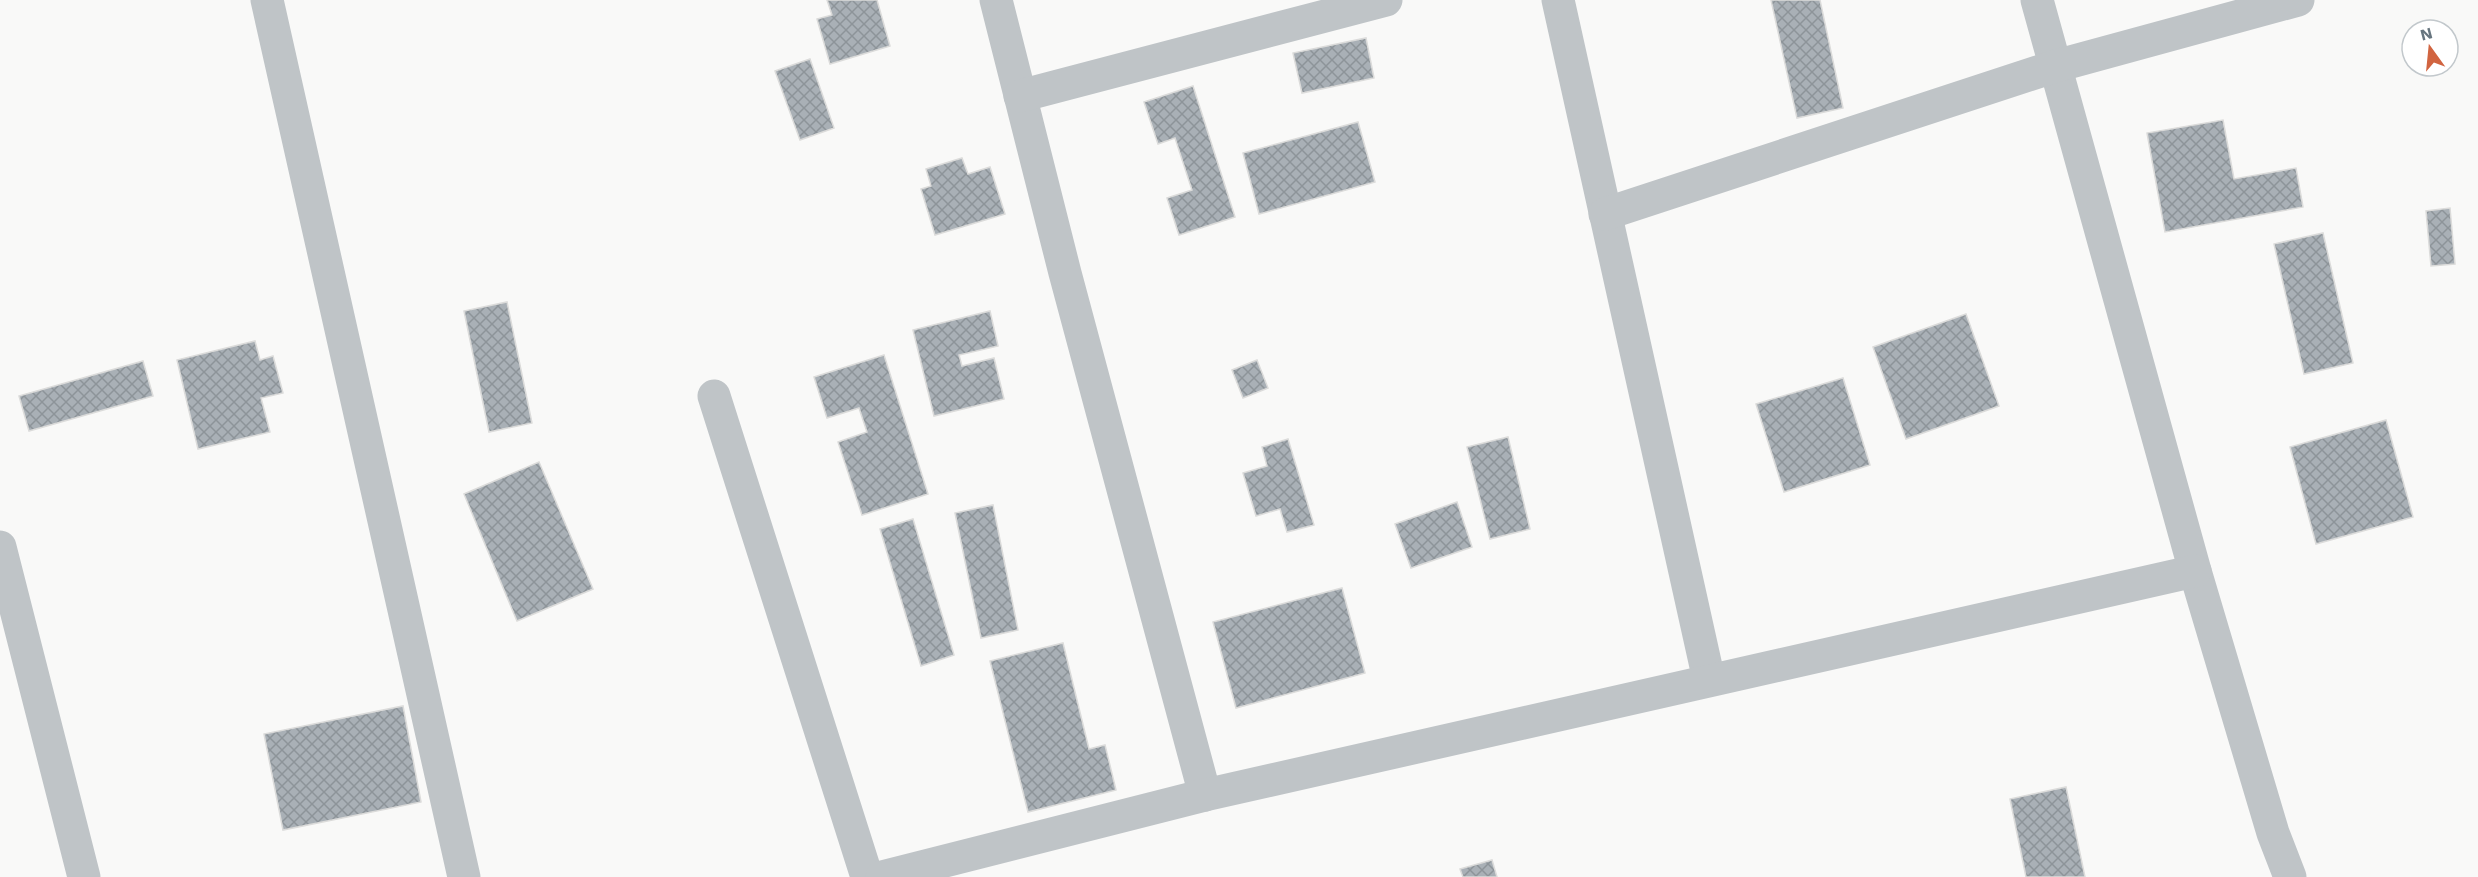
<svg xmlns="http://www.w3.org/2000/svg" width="2478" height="877" viewBox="0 0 2478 877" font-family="'Work Sans',sans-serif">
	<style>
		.building { fill: url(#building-cross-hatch); stroke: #dbdbda; stroke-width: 1.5 }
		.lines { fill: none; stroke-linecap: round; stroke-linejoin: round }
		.minor { stroke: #bfc4c7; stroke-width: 33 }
	</style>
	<defs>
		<pattern id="building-cross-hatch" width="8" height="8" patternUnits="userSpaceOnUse" patternTransform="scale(1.5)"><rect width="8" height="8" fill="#a9b0b6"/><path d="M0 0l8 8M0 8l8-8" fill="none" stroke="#8d9499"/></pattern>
	</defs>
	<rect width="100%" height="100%" fill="#f9f9f8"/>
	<g class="building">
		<path d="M 827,0 L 877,0 L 890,46 L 830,64 L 817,19 L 832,15 Z"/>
		<path d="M 1771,0 L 1820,0 L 1843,108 L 1797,118 Z"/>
		<path d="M 1366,38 L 1374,78 L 1302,93 L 1293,53 Z"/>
		<path d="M 810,59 L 834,128 L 800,140 L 775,71 Z"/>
		<path d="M 1193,86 L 1235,217 L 1179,235 L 1167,198 L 1192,190 L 1175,138 L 1158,144 L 1144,102 Z"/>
		<path d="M 2223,120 L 2234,179 L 2296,168 L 2303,207 L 2165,232 L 2147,133 Z"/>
		<path d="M 1358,122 L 1375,182 L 1259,214 L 1243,153 Z"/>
		<path d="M 962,158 L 968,174 L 990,167 L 1005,214 L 935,235 L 921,189 L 931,186 L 926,169 Z"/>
		<path d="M 2450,208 L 2455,264 L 2431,266 L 2426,211 Z"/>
		<path d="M 2323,233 L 2353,363 L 2304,374 L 2274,244 Z"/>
		<path d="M 507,302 L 532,423 L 489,432 L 464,311 Z"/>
		<path d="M 990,311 L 998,346 L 959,355 L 962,366 L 994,358 L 1004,399 L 934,416 L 913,330 Z"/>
		<path d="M 1966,314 L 1999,406 L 1906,439 L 1873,347 Z"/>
		<path d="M 255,341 L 260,360 L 273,356 L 283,393 L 261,398 L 270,432 L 198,449 L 177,360 Z"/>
		<path d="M 884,355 L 928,494 L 862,515 L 838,442 L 867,432 L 859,408 L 827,418 L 814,377 Z"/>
		<path d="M 1257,360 L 1268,388 L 1243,398 L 1232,370 Z"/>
		<path d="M 143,361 L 153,396 L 29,431 L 19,396 Z"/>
		<path d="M 1843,378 L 1870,465 L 1784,492 L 1756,404 Z"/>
		<path d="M 2386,420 L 2413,517 L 2316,544 L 2290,447 Z"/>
		<path d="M 1508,437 L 1530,529 L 1490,539 L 1467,447 Z"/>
		<path d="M 1288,439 L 1314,525 L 1287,532 L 1280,509 L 1256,516 L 1243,473 L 1267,466 L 1262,447 Z"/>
		<path d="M 539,462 L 593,589 L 517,621 L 464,494 Z"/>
		<path d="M 1457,502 L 1472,547 L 1411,568 L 1395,524 Z"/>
		<path d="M 993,505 L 1018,630 L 981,638 L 955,513 Z"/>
		<path d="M 913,519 L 954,655 L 921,666 L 880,529 Z"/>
		<path d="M 1342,588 L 1365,673 L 1236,708 L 1213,622 Z"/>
		<path d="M 1063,643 L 1089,749 L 1105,745 L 1116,790 L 1028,812 L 990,661 Z"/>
		<path d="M 403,706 L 421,802 L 283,830 L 264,734 Z"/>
		<path d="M 2066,787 L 2085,877 L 2026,877 L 2010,799 Z"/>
		<path d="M 1492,860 L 1497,877 L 1463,877 L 1460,869 Z"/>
	</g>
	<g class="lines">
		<g class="minor">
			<path d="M 267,0 L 464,877"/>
			<path d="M 996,0 L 1065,273 L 1205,795"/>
			<path d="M 1558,0 L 1709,680"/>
			<path d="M 2037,0 L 2195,571 L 2273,833 L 2290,877"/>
			<path d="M 1020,96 L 1386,0"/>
			<path d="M 1605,214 L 2056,66 L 2298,0"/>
			<path d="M 714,396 L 867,877"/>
			<path d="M 0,547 L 84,877"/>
			<path d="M 882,877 L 1205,795 L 2195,571"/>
		</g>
	</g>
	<g transform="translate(2430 48) rotate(345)"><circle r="28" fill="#ffffff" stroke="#c2c8cc" stroke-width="1.5"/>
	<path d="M0-4.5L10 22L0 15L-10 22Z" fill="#d16440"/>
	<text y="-9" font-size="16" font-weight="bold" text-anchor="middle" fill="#67757f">N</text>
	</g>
</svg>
